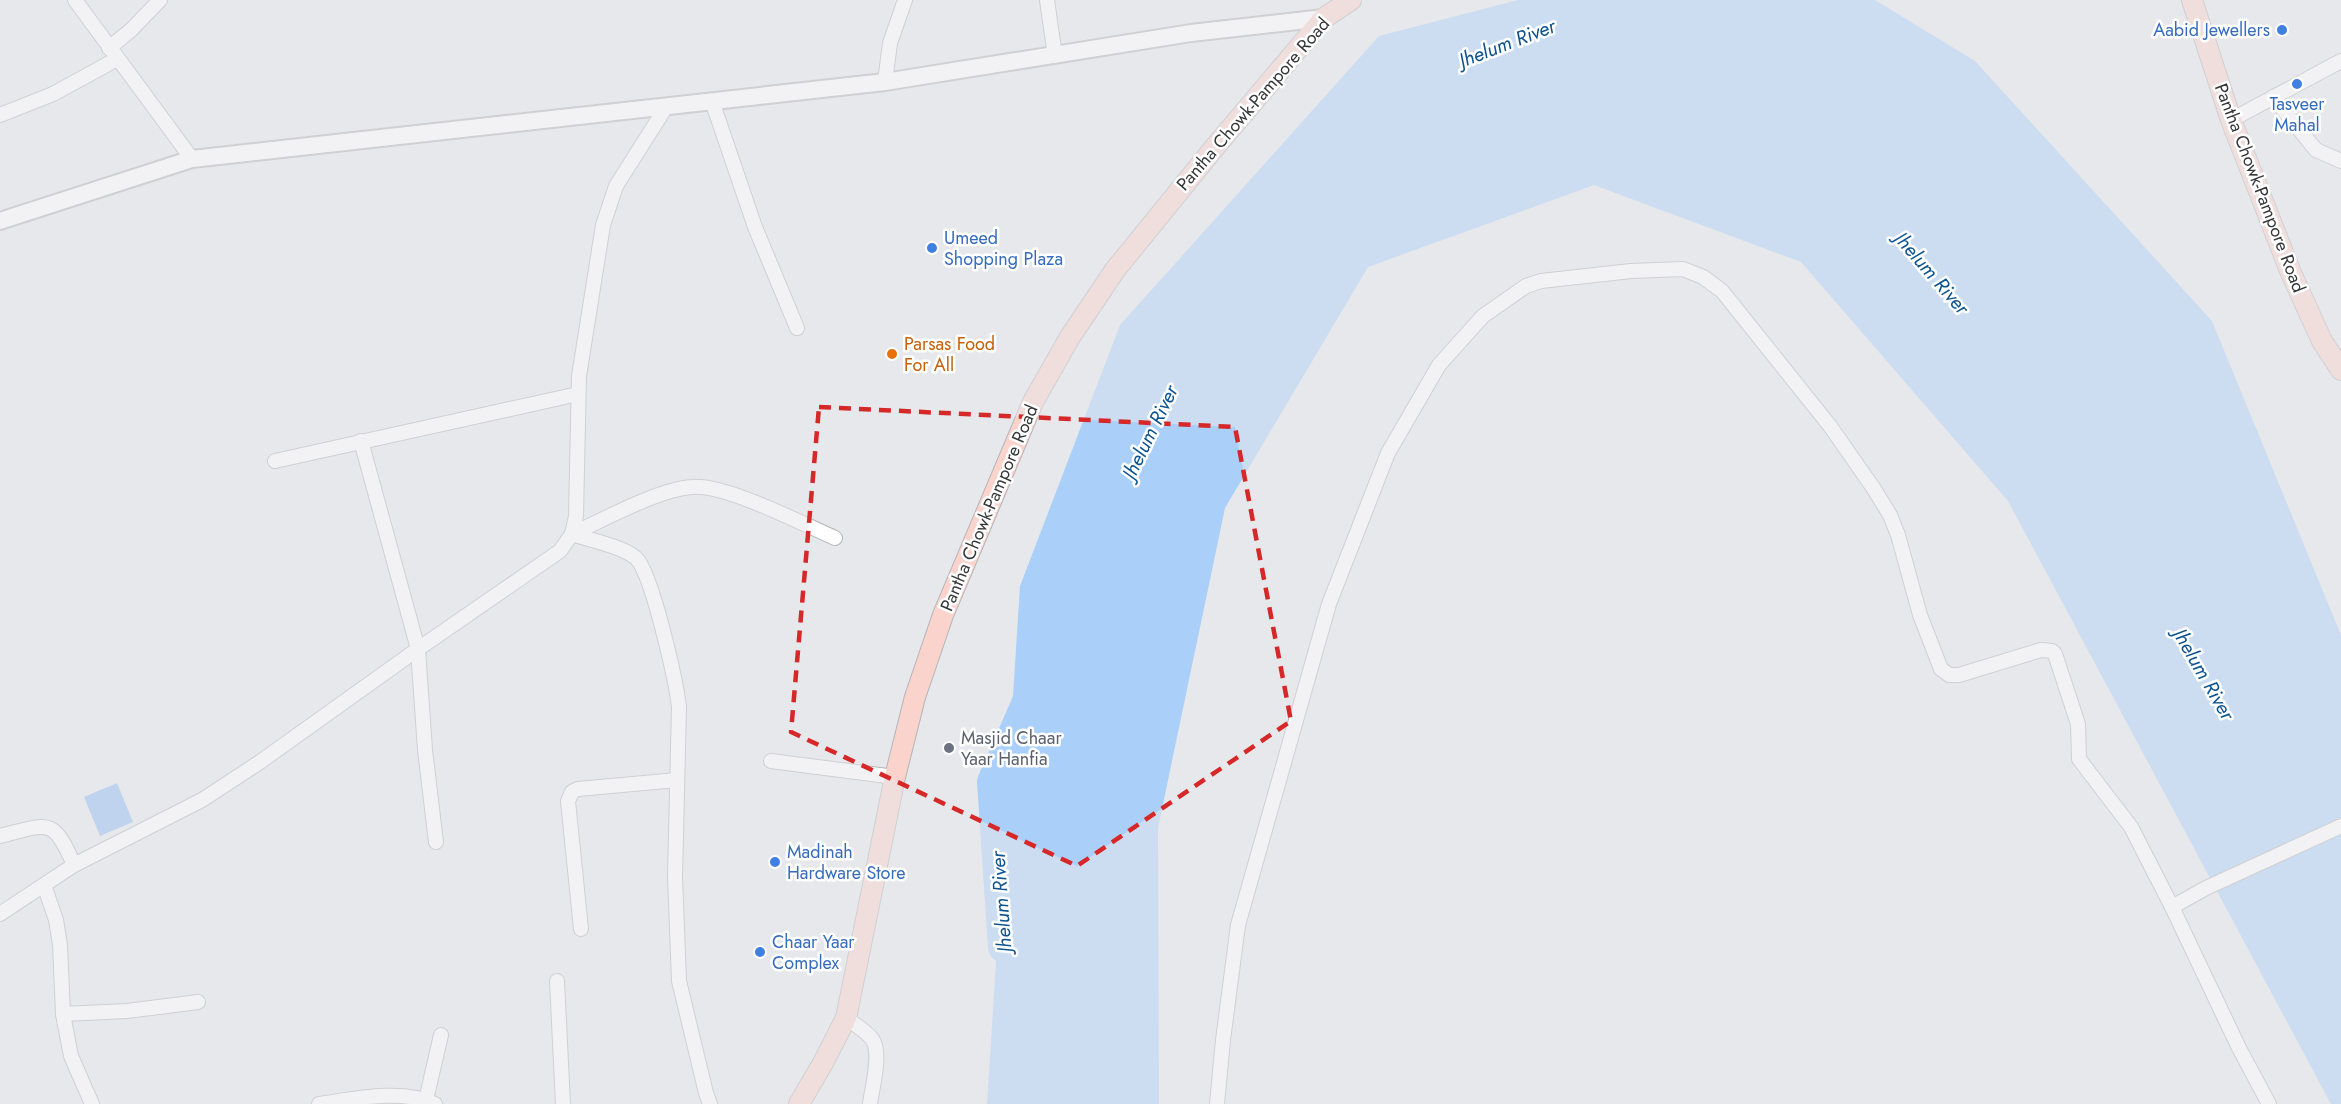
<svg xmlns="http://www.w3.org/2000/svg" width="2341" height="1104" viewBox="0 0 2341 1104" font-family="Jost,sans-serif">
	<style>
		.water { fill: #aad0f9 }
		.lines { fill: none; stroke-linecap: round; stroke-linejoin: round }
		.river { stroke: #aad0f9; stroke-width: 32 }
		.building { fill: #8ebbf4 }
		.minor-casing { stroke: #b3b4b6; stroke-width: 16 }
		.tertiary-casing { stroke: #b3b4b6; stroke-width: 20 }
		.secondary-casing { stroke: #b3b4b6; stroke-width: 22 }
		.minor { stroke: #fff; stroke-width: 14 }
		.tertiary { stroke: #fff; stroke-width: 16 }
		.secondary { stroke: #fbd3cd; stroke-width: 20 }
		.marked { fill: none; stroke: #d62828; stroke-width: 4.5; stroke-dasharray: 12 8; stroke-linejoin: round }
		.shop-dot { fill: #3f7fe0; stroke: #fff; stroke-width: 2 }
		.food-dot { fill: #e8710a; stroke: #fff; stroke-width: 2 }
		.worship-dot { fill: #6b7280; stroke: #fff; stroke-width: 2 }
		.labels { text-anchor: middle; stroke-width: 5; stroke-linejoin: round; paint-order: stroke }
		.shop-label { font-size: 18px; fill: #366cbe; stroke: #fff; text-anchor: start }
		.street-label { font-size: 18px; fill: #363738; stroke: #fff }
		.food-label { font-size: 18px; fill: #c56008; stroke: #fff; text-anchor: start }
		.worship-label { font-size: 18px; fill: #5b616d; stroke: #fff; text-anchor: start }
		.water-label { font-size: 20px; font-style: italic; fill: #0c5390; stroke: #fff }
	</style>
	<rect width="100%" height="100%" fill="#e7e8eb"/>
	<path class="water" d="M 1518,0 L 1875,0 L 1975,61 L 2212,321 L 2341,635 L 2341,1104 L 2331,1104 L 2008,501 L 1801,262 L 1594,185 L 1368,267 L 1225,508 L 1158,828 L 1159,1104 L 987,1104 L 1020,586 L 1120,325 L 1379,36 Z"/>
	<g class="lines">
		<path class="river" d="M 1004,947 L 993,782 L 1028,702"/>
	</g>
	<path class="building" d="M 117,783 L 133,822 L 100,836 L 84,797 Z"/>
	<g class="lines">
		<g class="minor-casing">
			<g id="minor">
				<path d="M 75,0 L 192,159"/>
				<path d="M 1047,0 L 1055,56"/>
				<path d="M 109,48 L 131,30 L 160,0"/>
				<path d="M 885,82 L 890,43 L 905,0"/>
				<path d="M 2273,97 L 2316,150 L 2341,161"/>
				<path d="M 712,101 L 755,227 L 797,328"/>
				<path d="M 0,115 L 53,94 L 117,59"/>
				<path d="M 2231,120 L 2341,61"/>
				<path d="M 361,441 L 418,649 L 425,750 L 436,842"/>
				<path d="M 275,461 L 578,394"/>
				<path d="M 572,534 C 589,540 622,546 636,558 C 652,573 676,681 679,707 L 675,877 L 679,981 L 706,1093 L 710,1104"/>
				<path d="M 572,534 C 603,520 659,489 692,487 C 725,484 801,523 835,538"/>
				<path d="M 771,761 L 895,777"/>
				<path d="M 0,836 C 48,824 53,816 74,865 L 202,800 L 260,762 L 418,649 L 560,551 L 572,534 L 576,516 L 579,376 L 603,225 L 616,186 L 666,107"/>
				<path d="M 44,885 L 56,920 L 60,945 L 63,1014 L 71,1056 L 92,1104"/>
				<path d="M 2172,907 L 2206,888 L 2341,826"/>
				<path d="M 0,914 L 74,865"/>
				<path d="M 581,929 L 568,801 L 572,792 L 578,789 L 677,780"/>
				<path d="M 557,981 L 563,1104"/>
				<path d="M 63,1014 L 127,1011 L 198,1002"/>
				<path d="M 846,1018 C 854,1024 866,1031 872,1039 C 882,1052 872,1088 870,1104"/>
				<path d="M 426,1100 L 441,1035"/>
				<path d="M 319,1104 C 353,1099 402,1088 435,1104"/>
				<path d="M 1217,1104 L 1223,1040 L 1238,925 L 1329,604 L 1388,453 L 1439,365 L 1483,316 L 1526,286 L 1541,281 L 1631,271 L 1683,269 L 1703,277 L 1722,291 L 1830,426 L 1874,489 L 1890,515 L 1898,535 L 1920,615 L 1941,669 L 1949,675 L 1959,675 L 2041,650 L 2052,651 L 2055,654 L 2078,724 L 2079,759 L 2131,827 L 2172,907 L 2239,1048 L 2269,1104"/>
			</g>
		</g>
		<g class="tertiary-casing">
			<path id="tertiary" d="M 0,221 L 192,159 L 885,82 L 1191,33 L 1324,18"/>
		</g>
		<g class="secondary-casing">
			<g id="secondary">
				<path d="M 2192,0 L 2231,120 L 2291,273 L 2322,341 L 2341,370"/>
				<path d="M 799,1104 L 823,1063 L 846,1018 L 895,777 L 915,697 L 943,615 L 1033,402 L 1070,337 L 1115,270 L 1215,147 L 1324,18 L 1351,0"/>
			</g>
		</g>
		<use href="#minor" class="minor"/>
		<use href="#tertiary" class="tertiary"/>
		<use href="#secondary" class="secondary"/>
	</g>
	<path d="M0 0H2341V1104H0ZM 819,407 L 1235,427 L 1291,721 L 1077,866 L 791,732 Z" fill="#e7e8eb" fill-opacity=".55" fill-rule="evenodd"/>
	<path class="marked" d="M 819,407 L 1235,427 L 1291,721 L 1077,866 L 791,732 Z"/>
	<g class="shop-dot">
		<circle cx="2282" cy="30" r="6"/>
		<circle cx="2297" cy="84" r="6"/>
		<circle cx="932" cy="248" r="6"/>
		<circle cx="775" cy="862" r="6"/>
		<circle cx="760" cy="952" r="6"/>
	</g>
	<circle class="food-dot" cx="892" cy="354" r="6"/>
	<circle class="worship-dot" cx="949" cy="748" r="6"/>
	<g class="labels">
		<g class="shop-label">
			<text x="2270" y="36" text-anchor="end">Aabid Jewellers</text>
			<text x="2297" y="110" text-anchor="middle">Tasveer<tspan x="2297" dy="21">Mahal</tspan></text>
			<text x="944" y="244">Umeed<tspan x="944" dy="21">Shopping Plaza</tspan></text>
			<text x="787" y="858">Madinah<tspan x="787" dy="21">Hardware Store</tspan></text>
			<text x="772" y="948">Chaar Yaar<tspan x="772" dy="21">Complex</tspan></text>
		</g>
		<g class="street-label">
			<text transform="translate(1253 104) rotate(-49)" y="6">Pantha Chowk-Pampore Road</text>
			<text transform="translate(2260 188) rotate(69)" y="6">Pantha Chowk-Pampore Road</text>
			<text transform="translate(989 508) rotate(-67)" y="6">Pantha Chowk-Pampore Road</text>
		</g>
		<g class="food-label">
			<text x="904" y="350">Parsas Food<tspan x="904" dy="21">For All</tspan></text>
		</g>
		<g class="worship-label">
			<text x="961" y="744">Masjid Chaar<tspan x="961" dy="21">Yaar Hanfia</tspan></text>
		</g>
		<g class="water-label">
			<text transform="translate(1507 43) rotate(-21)" y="7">Jhelum River</text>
			<text transform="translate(1932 273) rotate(49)" y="7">Jhelum River</text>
			<text transform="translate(1150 432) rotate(-64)" y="7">Jhelum River</text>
			<text transform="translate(2204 674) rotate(60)" y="7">Jhelum River</text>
			<text transform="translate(1001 902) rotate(-94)" y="7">Jhelum River</text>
		</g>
	</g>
</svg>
